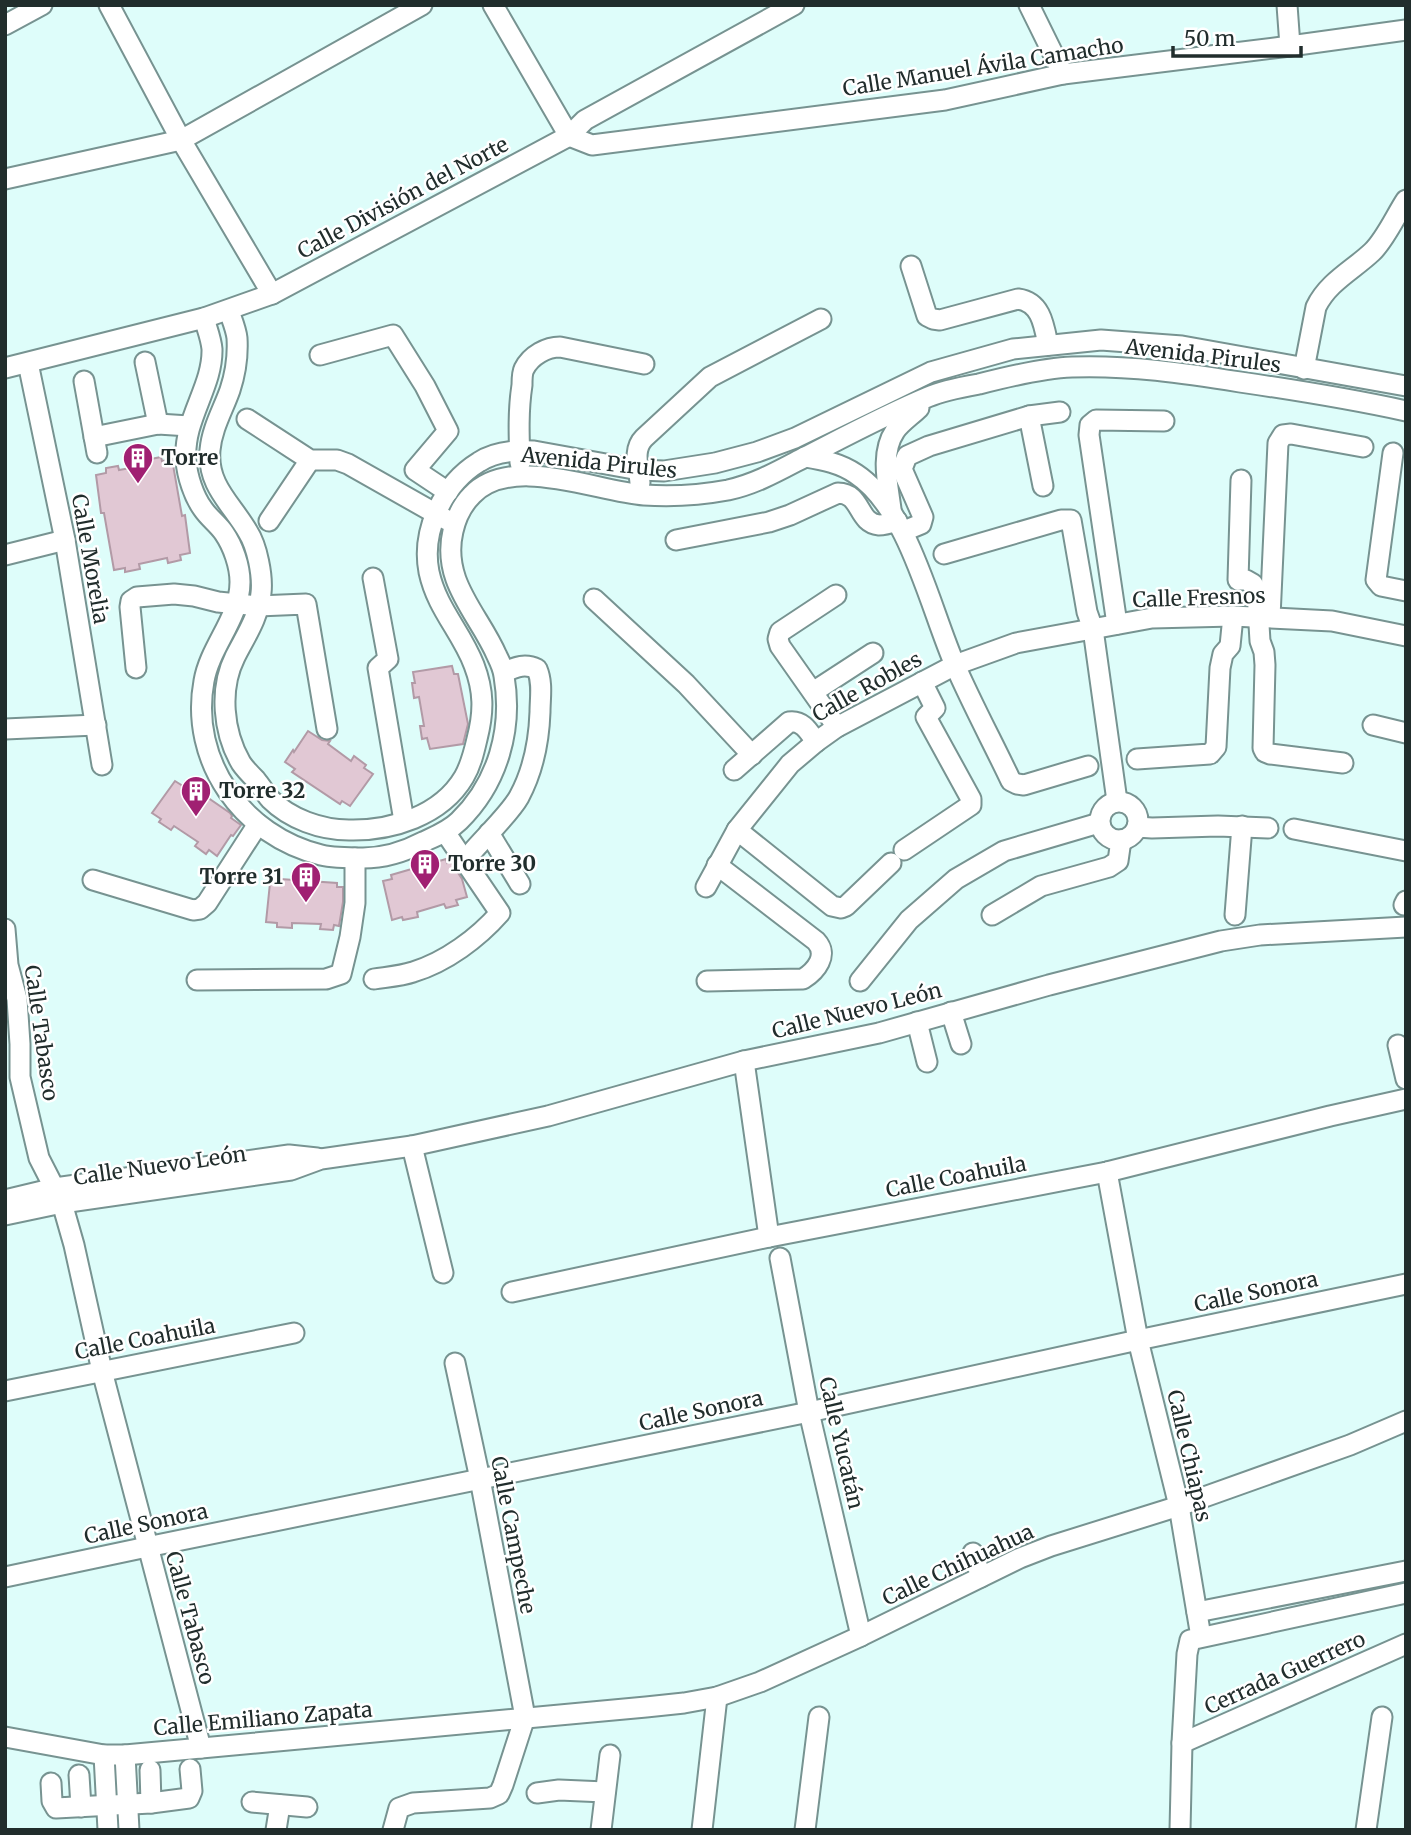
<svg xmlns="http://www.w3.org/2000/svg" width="1411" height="1835" viewBox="0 0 1411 1835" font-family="Merriweather,serif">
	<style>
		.building { fill: #e1c8d4; stroke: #b29aa6; stroke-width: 2 }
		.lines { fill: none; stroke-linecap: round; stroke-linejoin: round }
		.minor-casing { stroke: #779391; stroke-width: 23 }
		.minor { stroke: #fff; stroke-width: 19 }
		.labels { text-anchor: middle; stroke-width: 5; stroke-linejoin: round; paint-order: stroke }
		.street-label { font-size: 21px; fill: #212d2c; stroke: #fff }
		.poi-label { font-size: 21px; font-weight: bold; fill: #212d2c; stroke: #fff; text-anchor: start }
	</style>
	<rect width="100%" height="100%" fill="#defdfa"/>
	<g class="building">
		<path d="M 161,457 L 162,461 L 172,459 L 182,516 L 185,515 L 190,553 L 180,555 L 181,560 L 168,563 L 167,558 L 139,564 L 140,569 L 125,572 L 125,568 L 114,570 L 104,513 L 101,513 L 96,475 L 106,473 L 106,468 L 118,466 L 119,470 L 147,465 L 146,460 Z"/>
		<path d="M 452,666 L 454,674 L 458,674 L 468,724 L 463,744 L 430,749 L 427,738 L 422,739 L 420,726 L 424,726 L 419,697 L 414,698 L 412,683 L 415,683 L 413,672 Z"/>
		<path d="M 308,731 L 322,740 L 330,741 L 328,744 L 351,761 L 354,756 L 366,765 L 364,768 L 373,774 L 350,806 L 342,801 L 340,804 L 292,772 L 295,769 L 285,762 L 293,750 L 294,752 Z"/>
		<path d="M 175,781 L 183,786 L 185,782 L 230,813 L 232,816 L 231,818 L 241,825 L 233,836 L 231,835 L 217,856 L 209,850 L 206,854 L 195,846 L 198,842 L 174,826 L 171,830 L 159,822 L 161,819 L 152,813 Z"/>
		<path d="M 446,859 L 447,863 L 451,862 L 462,879 L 467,897 L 456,900 L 458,905 L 446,908 L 444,904 L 417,912 L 418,917 L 403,920 L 402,917 L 392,920 L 383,881 L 392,879 L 391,875 Z"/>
		<path d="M 280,879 L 337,883 L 337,887 L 343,887 L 343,902 L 339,926 L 334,925 L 333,930 L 320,929 L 321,924 L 292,923 L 292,928 L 277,927 L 277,923 L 266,922 L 270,883 L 279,884 Z"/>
	</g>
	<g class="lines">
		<g class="minor-casing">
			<g id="minor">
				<path d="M 109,5 L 181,140 L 272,294"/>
				<path d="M 493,5 L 569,136 L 592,145 L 945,100 L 1063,74 L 1290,46 L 1406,30"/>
				<path d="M 1029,5 L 1063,74"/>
				<path d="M 1287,5 L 1290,46"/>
				<path d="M 5,25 L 42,5"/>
				<path d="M 5,179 L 181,140 L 422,5"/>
				<path d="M 911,266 L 927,316 L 933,319 L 940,320 L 1018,299 C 1041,302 1044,325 1048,345"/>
				<path d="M 229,311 C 232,320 236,329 237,338 C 238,355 235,375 230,390 C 223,410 212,428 210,450 C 207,486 232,504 248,532 C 257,546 263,576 261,593 C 259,617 245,637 235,657 C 219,689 223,732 241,763 C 245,769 251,775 256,780 C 261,786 265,793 270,799 C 290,819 321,830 349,830 C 391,831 441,816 464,777 C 471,765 474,752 477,739 C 484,712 484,691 474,665 C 461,631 437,609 429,572 C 421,531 443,484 479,462 C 494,452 516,450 534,451 L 639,470 L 664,471 L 715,463 L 757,452 L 795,438 L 931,372 L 1013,349 L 1101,340 L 1182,346 L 1406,386"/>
				<path d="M 204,318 C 207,329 211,338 212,349 C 213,387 183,419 186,460 C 187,476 194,497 203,509 C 209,518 218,524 224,533 C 233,546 240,566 240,582 C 240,618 210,646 204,681 C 189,761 243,836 321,855 C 334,858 349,858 363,858 C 384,858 404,852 423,842 C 436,836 449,831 459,821 C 498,783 513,729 504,676 C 503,668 501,664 497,656 C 479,614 441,582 453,531 C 456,518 462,505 472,495 C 511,454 595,491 644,495 C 672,497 701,495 728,490 C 756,484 780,470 805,457 C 844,437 887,414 928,397 C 944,390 962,387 979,384 C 1006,377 1044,368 1072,367 C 1129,365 1184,373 1240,382 C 1295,390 1351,399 1406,411"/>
				<path d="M 320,355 L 393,335 L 425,386 L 448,431 L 415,470 L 448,492"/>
				<path d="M 145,362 L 158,424"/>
				<path d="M 28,363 L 65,540 L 102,765"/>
				<path d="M 5,368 L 204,318 L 272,294 L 569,136 L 585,120 L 794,5"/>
				<path d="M 1304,369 L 1316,307 C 1328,282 1353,270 1372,252 C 1385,240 1396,215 1406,200"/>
				<path d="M 84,381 L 97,453"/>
				<path d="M 1029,416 L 1043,486"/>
				<path d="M 247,419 L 310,460 L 337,460 L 348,464 L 447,520"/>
				<path d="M 94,437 L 158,424 L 189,426"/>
				<path d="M 1393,453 L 1376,580 L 1381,586 L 1406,591"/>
				<path d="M 805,457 C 823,460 840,463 856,474 C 909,509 930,608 955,665 C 972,704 993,743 1011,781 L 1017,784 L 1024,785 L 1088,766"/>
				<path d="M 520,463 C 519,436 518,411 522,385 C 522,380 522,373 524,369 C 531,355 547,347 560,347 L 644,364"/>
				<path d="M 1241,480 L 1238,580 L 1246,580 L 1253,584 L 1257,592 L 1260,641 L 1264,652 L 1265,665 L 1263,748 L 1265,752 L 1270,754 L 1343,763"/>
				<path d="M 640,483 C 639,468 632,450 644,438 L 710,377 L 821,319"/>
				<path d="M 891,509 C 888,485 880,453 895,431 C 900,423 912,415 919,408"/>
				<path d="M 269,521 L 310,460"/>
				<path d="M 904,531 L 921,524 L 923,517 L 902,469 L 907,456 L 929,446 L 1029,416 L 1060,412"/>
				<path d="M 676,540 L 769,522 L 790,515 L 838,493 C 862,493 857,523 879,525 C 884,525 891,523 897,521"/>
				<path d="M 944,554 L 1061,520 L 1071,520 L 1087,612 L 1093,629 L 1117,801"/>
				<path d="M 5,555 L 65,540"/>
				<path d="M 373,578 L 388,659 L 378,668 L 404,821"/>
				<path d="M 836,595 L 780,632 L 778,639 L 780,646 L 837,727"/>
				<path d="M 594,599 L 686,684 L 752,755"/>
				<path d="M 1270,617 L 1278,443 L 1283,435 L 1291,434 L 1363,447"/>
				<path d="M 1117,624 L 1089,435 L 1090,425 L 1096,420 L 1164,421"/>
				<path d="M 136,668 L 130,607 L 131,601 L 137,597 L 174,594 L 194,596 L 218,602 L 258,606 L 306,604 L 327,729"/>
				<path d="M 813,692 L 873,653"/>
				<path d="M 1373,725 L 1406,733"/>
				<path d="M 5,729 L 96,725"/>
				<path d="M 1137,759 L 1210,754 L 1216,747 L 1220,668 L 1223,654 L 1230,646 L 1233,616"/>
				<path d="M 734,770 L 789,722 C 803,720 809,732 816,742"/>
				<circle cx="1119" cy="821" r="19"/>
				<path d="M 1137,827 L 1152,828 L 1218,826 L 1268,828"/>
				<path d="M 1294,829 L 1406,851"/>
				<path d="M 737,830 L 832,906 L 841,908 L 846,906 L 891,863"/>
				<path d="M 489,833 L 520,884"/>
				<path d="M 904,850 L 971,805 L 971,799 L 926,717 L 935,708 L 922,682"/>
				<path d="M 473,851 C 486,836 510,813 519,797 C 533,771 539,741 540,712 C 540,698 543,683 537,669 C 525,663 516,667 504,672"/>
				<path d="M 93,880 L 193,910 L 200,909 L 207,903 L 258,824"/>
				<path d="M 706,887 L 737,830 L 790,764 L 816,742 L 837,727 L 955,665 L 1016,643 L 1152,618 L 1233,616 L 1332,621 L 1406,636"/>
				<path d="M 1404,905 L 1406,901"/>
				<path d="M 992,915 L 1041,886 L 1109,867 L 1118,861 L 1121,840"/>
				<path d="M 1235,915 L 1242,826"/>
				<path d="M 5,929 L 8,965 L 17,999 L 20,1044 L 20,1077 L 39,1158 L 62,1203 L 74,1245 L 102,1371 L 201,1748"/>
				<path d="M 374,979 C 387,977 401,976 413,972 C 446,962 478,938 500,913 L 445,832"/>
				<path d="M 197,980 L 326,979 L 341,974 L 350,937 L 355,903 L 355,858"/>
				<path d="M 707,981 L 803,979 C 816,971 829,955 816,941 L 717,865"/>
				<path d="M 860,981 L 909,920 L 956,879 L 1004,851 L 1099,823"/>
				<path d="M 951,1012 L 961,1044"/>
				<path d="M 917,1022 L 927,1062"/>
				<path d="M 1398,1045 L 1406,1079"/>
				<path d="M 744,1061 L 769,1237"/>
				<path d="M 412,1146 L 443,1273"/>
				<path d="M 1107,1172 L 1138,1340 L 1179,1506 L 1201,1637"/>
				<path d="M 5,1200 L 55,1188 L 289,1155 L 317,1158"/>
				<path d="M 5,1215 L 62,1203 L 291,1170 L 321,1159 L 412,1146 L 548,1116 L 744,1061 L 879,1033 L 1049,985 L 1221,941 L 1260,935 L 1406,927"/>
				<path d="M 780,1258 L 809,1412 L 861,1636"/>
				<path d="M 512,1292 L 769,1237 L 1107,1172 L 1330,1116 L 1406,1099"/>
				<path d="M 5,1391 L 294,1333"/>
				<path d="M 973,1553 L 981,1577"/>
				<path d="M 5,1577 L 147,1547 L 809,1412 L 1138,1340 L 1406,1284"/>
				<path d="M 1197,1612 L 1406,1571"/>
				<path d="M 5,1737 L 104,1755 L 125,1755 L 646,1707 L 684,1703 L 717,1697 L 760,1682 L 861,1636 L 1020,1558 L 1051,1546 L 1179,1506 L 1350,1445 L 1406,1421"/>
				<path d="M 1182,1743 L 1406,1644"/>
				<path d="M 104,1755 L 108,1830"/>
				<path d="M 125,1755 L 129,1830"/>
				<path d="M 150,1770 L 151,1803"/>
				<path d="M 79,1775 L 81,1807"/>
				<path d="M 51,1783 L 52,1801 L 56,1808 L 151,1803 L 189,1798 L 192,1791 L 190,1769"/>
				<path d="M 537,1793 L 559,1790 L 605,1792"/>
				<path d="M 252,1802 L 307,1807"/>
				<path d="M 276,1830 L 280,1805"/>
				<path d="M 393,1830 L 399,1808 L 413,1803 L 490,1798 L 499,1794 L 503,1785 L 525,1717 L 480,1479 L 455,1363"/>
				<path d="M 601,1830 L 610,1755"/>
				<path d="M 702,1830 L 717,1697"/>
				<path d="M 805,1830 L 819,1717"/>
				<path d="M 1180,1830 L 1182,1743 L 1187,1654 L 1190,1640 L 1406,1593"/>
				<path d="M 1366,1830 L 1382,1717"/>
			</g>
		</g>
		<use href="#minor" class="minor"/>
	</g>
	<defs>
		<g id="building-pin" transform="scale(1.575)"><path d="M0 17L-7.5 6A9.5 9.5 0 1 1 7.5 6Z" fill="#a02072" stroke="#fff"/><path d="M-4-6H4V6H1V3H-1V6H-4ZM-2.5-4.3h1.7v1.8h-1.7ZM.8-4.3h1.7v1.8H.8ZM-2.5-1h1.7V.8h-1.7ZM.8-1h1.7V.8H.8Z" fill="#fff"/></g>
	</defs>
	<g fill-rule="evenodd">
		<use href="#building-pin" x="138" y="458"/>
		<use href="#building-pin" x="196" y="791"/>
		<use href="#building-pin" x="425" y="864"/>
		<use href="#building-pin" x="306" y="877"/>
	</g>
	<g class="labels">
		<g class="street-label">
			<text transform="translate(983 67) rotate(-9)" y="7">Calle Manuel Ávila Camacho</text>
			<text transform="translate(403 198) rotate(-28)" y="7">Calle División del Norte</text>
			<text transform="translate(1203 356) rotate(7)" y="7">Avenida Pirules</text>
			<text transform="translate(599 463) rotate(6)" y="7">Avenida Pirules</text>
			<text transform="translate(90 559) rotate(80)" y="7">Calle Morelia</text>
			<text transform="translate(1199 598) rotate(-2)" y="7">Calle Fresnos</text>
			<text transform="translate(867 687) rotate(-29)" y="7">Calle Robles</text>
			<text transform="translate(857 1011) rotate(-14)" y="7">Calle Nuevo León</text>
			<text transform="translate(41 1033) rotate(82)" y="7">Calle Tabasco</text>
			<text transform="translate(160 1166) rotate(-8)" y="7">Calle Nuevo León</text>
			<text transform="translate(956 1177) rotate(-11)" y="7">Calle Coahuila</text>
			<text transform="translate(1256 1292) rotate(-12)" y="7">Calle Sonora</text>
			<text transform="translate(145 1339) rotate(-11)" y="7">Calle Coahuila</text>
			<text transform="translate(701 1411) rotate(-12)" y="7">Calle Sonora</text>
			<text transform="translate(841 1443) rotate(77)" y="7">Calle Yucatán</text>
			<text transform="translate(1189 1456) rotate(77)" y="7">Calle Chiapas</text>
			<text transform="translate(146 1524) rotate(-12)" y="7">Calle Sonora</text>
			<text transform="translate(513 1535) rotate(79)" y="7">Calle Campeche</text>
			<text transform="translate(958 1565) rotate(-25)" y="7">Calle Chihuahua</text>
			<text transform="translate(190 1618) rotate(75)" y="7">Calle Tabasco</text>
			<text transform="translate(1285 1673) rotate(-24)" y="7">Cerrada Guerrero</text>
			<text transform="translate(263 1719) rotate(-5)" y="7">Calle Emiliano Zapata</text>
		</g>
		<g class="poi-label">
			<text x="161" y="465">Torre</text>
			<text x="219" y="798">Torre 32</text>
			<text x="448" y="871">Torre 30</text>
			<text x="283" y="884" text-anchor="end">Torre 31</text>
		</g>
	</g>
	<rect width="1411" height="1835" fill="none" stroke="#212d2c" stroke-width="14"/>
	<path d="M1173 46v10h128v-10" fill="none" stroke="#212d2c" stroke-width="3.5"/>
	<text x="1184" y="46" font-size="21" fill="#212d2c" stroke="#ffffff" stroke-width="5" paint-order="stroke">50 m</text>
</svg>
